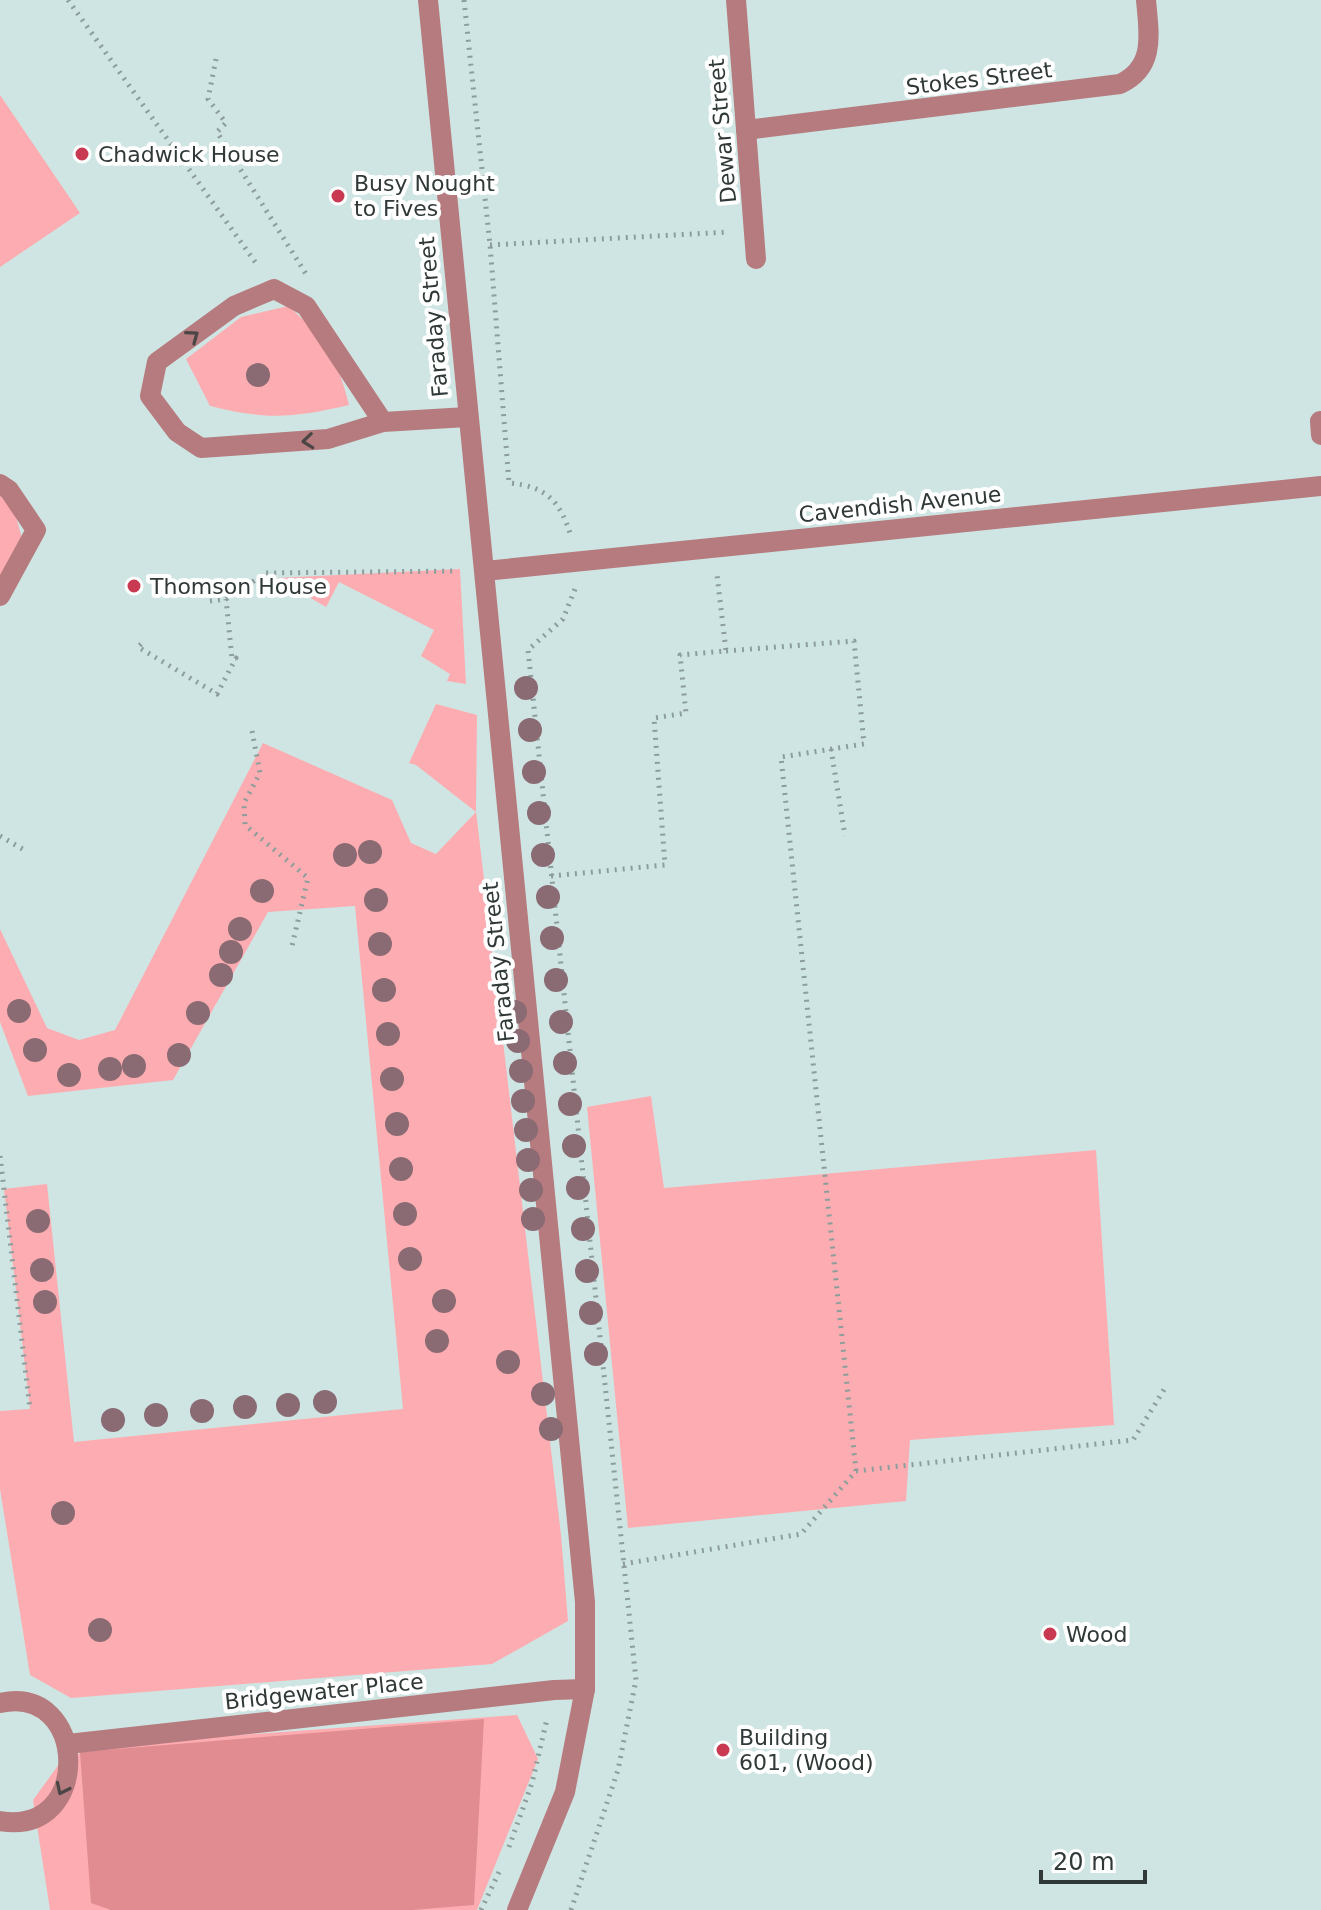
<svg xmlns="http://www.w3.org/2000/svg" width="1321" height="1910" viewBox="0 0 1321 1910" font-family="'DejaVu Sans',sans-serif">
	<style>
		.green { fill: #fdadb1 }
		.forest { fill: #e08c91 }
		.lines { fill: none; stroke-linecap: round; stroke-linejoin: round }
		.path { stroke: #8c9d9b; stroke-width: 5; stroke-dasharray: 2 6; stroke-linecap: butt }
		.minor { stroke: #b67b7e; stroke-width: 20 }
		.tree { fill: #8a6a73 }
		.oneway { stroke: #4b4646 }
		.poi-dot { fill: #c93951; stroke: #fff; stroke-width: 3 }
		.labels { text-anchor: middle; stroke-width: 8; stroke-linejoin: round; paint-order: stroke }
		.street-label { font-size: 22px; fill: #303938; stroke: #fff }
		.poi-label { font-size: 22px; fill: #303938; stroke: #fff; text-anchor: start }
	</style>
	<rect width="100%" height="100%" fill="#cfe5e3"/>
	<g class="green">
		<path d="M 0,95 L 80,213 L 0,267 Z"/>
		<path d="M 288,306 C 325,338 337,358 349,405 C 293,418 266,420 210,406 L 186,359 L 241,317 Z"/>
		<path d="M 0,496 L 12,503 L 22,538 L 0,578 Z"/>
		<path d="M 460,569 L 466,684 L 447,681 L 450,674 L 421,656 L 434,630 L 339,582 L 326,607 L 277,578 Z"/>
		<path d="M 436,704 L 477,715 L 476,811 L 561,1535 L 568,1621 L 492,1664 L 71,1698 L 30,1675 L 0,1489 L 0,1411 L 30,1409 L 4,1189 L 47,1184 L 74,1442 L 403,1409 L 355,906 L 268,912 L 173,1080 L 28,1096 L 0,1022 L 0,929 L 47,1028 L 79,1040 L 115,1030 L 263,743 L 392,800 L 411,843 L 436,854 L 476,812 L 416,765 L 409,763 Z"/>
		<path d="M 651,1096 L 664,1188 L 1096,1150 L 1114,1425 L 910,1440 L 906,1501 L 628,1528 L 587,1107 Z"/>
		<path d="M 517,1715 L 538,1759 L 477,1910 L 50,1910 L 33,1800 L 62,1760 L 102,1745 Z"/>
	</g>
	<path class="forest" d="M 484,1719 L 474,1905 L 412,1910 L 111,1910 L 91,1903 L 80,1752 Z"/>
	<g class="lines">
		<g class="path">
			<path d="M 68,0 L 258,266"/>
			<path d="M 464,0 L 490,245 L 509,483 C 546,486 560,501 571,536"/>
			<path d="M 216,59 L 208,99 L 226,123 L 217,132 L 306,274"/>
			<path d="M 490,245 L 729,232"/>
			<path d="M 210,601 L 226,599 L 266,573 L 457,571"/>
			<path d="M 141,644 L 138,647 L 217,694 L 236,658 L 232,659 L 226,599"/>
			<path d="M 726,651 L 854,641 L 864,744 L 781,757 L 856,1471"/>
			<path d="M 252,731 L 260,773 L 244,803 L 245,825 L 308,878 L 292,946"/>
			<path d="M 831,749 L 845,836"/>
			<path d="M 0,836 L 26,851"/>
			<path d="M 551,876 L 665,865 L 654,718 L 686,713 L 680,655 L 726,651 L 717,575"/>
			<path d="M 0,1156 L 30,1409"/>
			<path d="M 623,1564 L 801,1534 L 856,1471 L 1133,1440 L 1165,1388"/>
			<path d="M 509,1847 L 532,1783 L 547,1719"/>
			<path d="M 481,1910 L 501,1868"/>
			<path d="M 571,1910 L 618,1770 L 636,1680 L 528,650 L 563,619 L 575,589"/>
		</g>
		<g class="minor">
			<path d="M 428,0 L 585,1602 L 585,1689 L 565,1792 L 517,1910"/>
			<path d="M 736,0 L 756,259"/>
			<path d="M 746,130 L 1120,84 C 1156,67 1149,34 1146,0"/>
			<path d="M 1320,421 L 1321,435"/>
			<path d="M 383,422 L 306,306 L 274,289 L 234,306 L 157,362 L 150,396 L 177,432 L 201,448 L 328,439 L 383,422 L 467,417"/>
			<path d="M 0,484 L 9,490 L 36,530 L 0,596"/>
			<path d="M 485,571 L 1321,486"/>
			<path d="M 0,1703 C 88,1683 94,1837 0,1821"/>
			<path d="M 68,1744 L 554,1690 L 585,1689"/>
		</g>
	</g>
	<g class="tree">
		<circle cx="258" cy="375" r="12"/>
		<circle cx="526" cy="688" r="12"/>
		<circle cx="530" cy="730" r="12"/>
		<circle cx="534" cy="772" r="12"/>
		<circle cx="539" cy="813" r="12"/>
		<circle cx="370" cy="852" r="12"/>
		<circle cx="345" cy="855" r="12"/>
		<circle cx="543" cy="855" r="12"/>
		<circle cx="262" cy="891" r="12"/>
		<circle cx="548" cy="897" r="12"/>
		<circle cx="376" cy="900" r="12"/>
		<circle cx="240" cy="929" r="12"/>
		<circle cx="552" cy="938" r="12"/>
		<circle cx="380" cy="944" r="12"/>
		<circle cx="231" cy="952" r="12"/>
		<circle cx="221" cy="975" r="12"/>
		<circle cx="556" cy="980" r="12"/>
		<circle cx="384" cy="990" r="12"/>
		<circle cx="19" cy="1011" r="12"/>
		<circle cx="515" cy="1012" r="12"/>
		<circle cx="198" cy="1013" r="12"/>
		<circle cx="561" cy="1022" r="12"/>
		<circle cx="388" cy="1034" r="12"/>
		<circle cx="518" cy="1041" r="12"/>
		<circle cx="35" cy="1050" r="12"/>
		<circle cx="179" cy="1055" r="12"/>
		<circle cx="565" cy="1063" r="12"/>
		<circle cx="134" cy="1066" r="12"/>
		<circle cx="110" cy="1069" r="12"/>
		<circle cx="521" cy="1071" r="12"/>
		<circle cx="69" cy="1075" r="12"/>
		<circle cx="392" cy="1079" r="12"/>
		<circle cx="523" cy="1101" r="12"/>
		<circle cx="570" cy="1104" r="12"/>
		<circle cx="397" cy="1124" r="12"/>
		<circle cx="526" cy="1130" r="12"/>
		<circle cx="574" cy="1146" r="12"/>
		<circle cx="528" cy="1160" r="12"/>
		<circle cx="401" cy="1169" r="12"/>
		<circle cx="578" cy="1188" r="12"/>
		<circle cx="531" cy="1190" r="12"/>
		<circle cx="405" cy="1214" r="12"/>
		<circle cx="533" cy="1219" r="12"/>
		<circle cx="38" cy="1221" r="12"/>
		<circle cx="583" cy="1229" r="12"/>
		<circle cx="410" cy="1259" r="12"/>
		<circle cx="42" cy="1270" r="12"/>
		<circle cx="587" cy="1271" r="12"/>
		<circle cx="444" cy="1301" r="12"/>
		<circle cx="45" cy="1302" r="12"/>
		<circle cx="591" cy="1313" r="12"/>
		<circle cx="437" cy="1341" r="12"/>
		<circle cx="596" cy="1354" r="12"/>
		<circle cx="508" cy="1362" r="12"/>
		<circle cx="543" cy="1394" r="12"/>
		<circle cx="325" cy="1402" r="12"/>
		<circle cx="288" cy="1405" r="12"/>
		<circle cx="245" cy="1407" r="12"/>
		<circle cx="202" cy="1411" r="12"/>
		<circle cx="156" cy="1415" r="12"/>
		<circle cx="113" cy="1420" r="12"/>
		<circle cx="551" cy="1429" r="12"/>
		<circle cx="63" cy="1513" r="12"/>
		<circle cx="100" cy="1630" r="12"/>
	</g>
	<defs><path id="oneway-chevron" d="M-2-3.5L2.5 0L-2 3.5" fill="none" stroke-width="1.6" stroke-linecap="round" stroke-linejoin="round" transform="scale(2)"/></defs>
	<g class="oneway">
		<use href="#oneway-chevron" transform="translate(193 336) rotate(-36)"/>
		<use href="#oneway-chevron" transform="translate(308 441) rotate(174)"/>
		<use href="#oneway-chevron" transform="translate(62 1789) rotate(116)"/>
	</g>
	<g class="poi-dot">
		<circle cx="82" cy="154" r="8"/>
		<circle cx="338" cy="196" r="8"/>
		<circle cx="134" cy="586" r="8"/>
		<circle cx="1050" cy="1634" r="8"/>
		<circle cx="723" cy="1750" r="8"/>
	</g>
	<g class="labels">
		<g class="street-label">
			<text transform="translate(979 78) rotate(-7)" y="8">Stokes Street</text>
			<text transform="translate(722 131) rotate(-95)" y="8">Dewar Street</text>
			<text transform="translate(433 317) rotate(-95)" y="8">Faraday Street</text>
			<text transform="translate(900 504) rotate(-6)" y="8">Cavendish Avenue</text>
			<text transform="translate(498 962) rotate(-96)" y="8">Faraday Street</text>
			<text transform="translate(324 1691) rotate(-6)" y="8">Bridgewater Place</text>
		</g>
		<g class="poi-label">
			<text x="98" y="162">Chadwick House</text>
			<text x="354" y="191">Busy Nought<tspan x="354" dy="25">to Fives</tspan></text>
			<text x="150" y="594">Thomson House</text>
			<text x="1066" y="1642">Wood</text>
			<text x="739" y="1745">Building<tspan x="739" dy="25">601, (Wood)</tspan></text>
		</g>
	</g>
	<path d="M1041 1870v12h104v-12" fill="none" stroke="#303938" stroke-width="4"/>
	<text x="1053" y="1870" font-size="24" fill="#303938" stroke="#ffffff" stroke-width="6" paint-order="stroke">20 m</text>
</svg>
